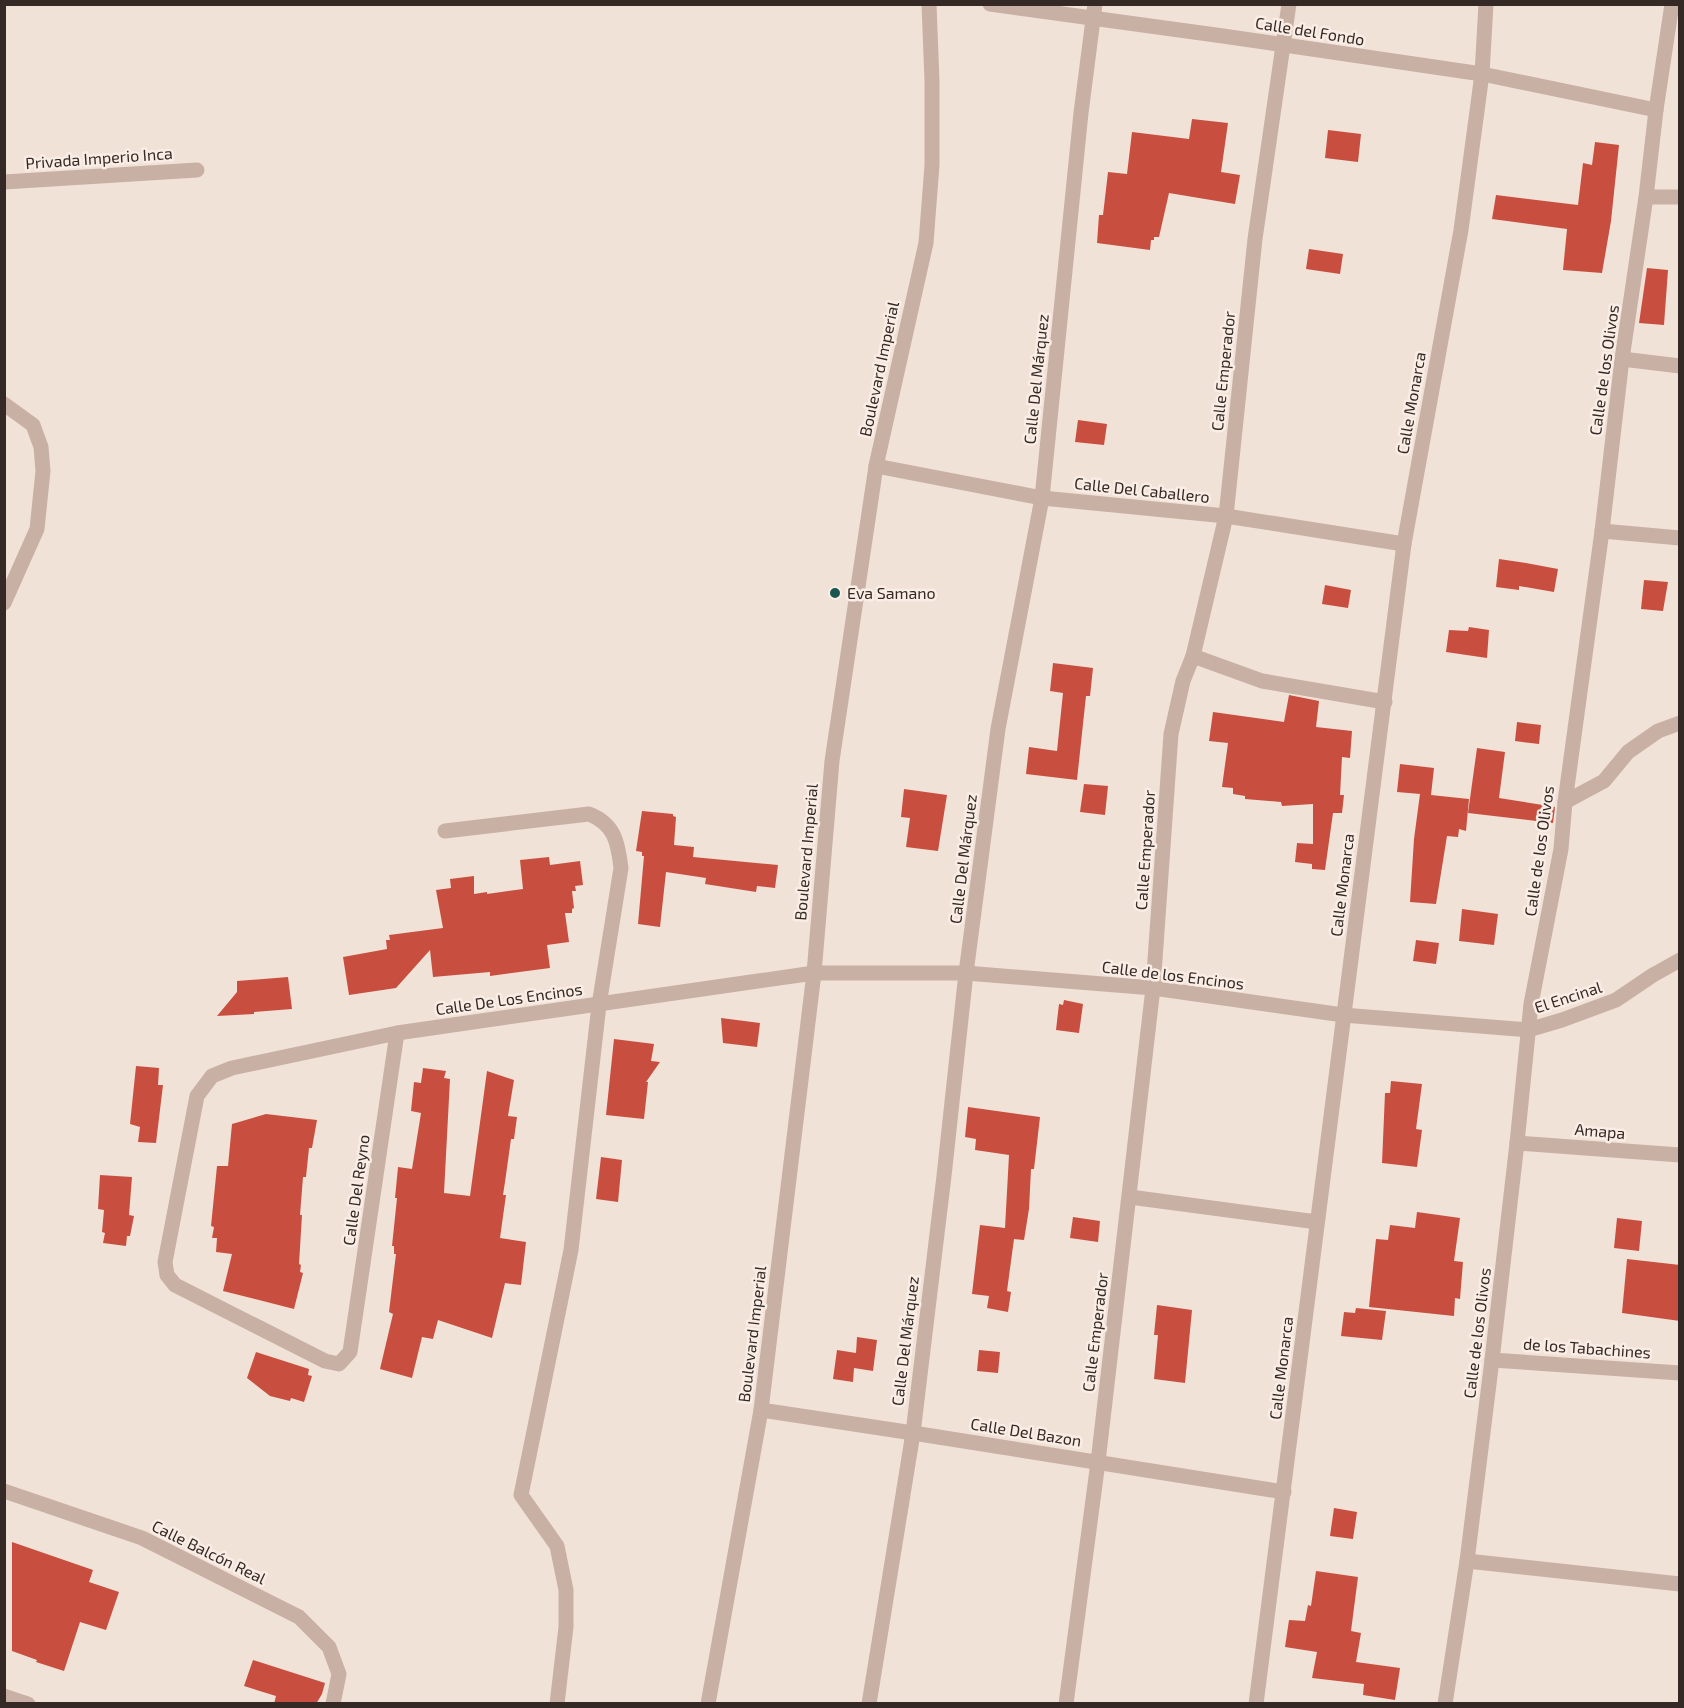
<svg xmlns="http://www.w3.org/2000/svg" width="1684" height="1708" viewBox="0 0 1684 1708" font-family="'Exo 2',sans-serif">
	<style>
		.building { fill: #c84f40 }
		.lines { fill: none; stroke-linecap: round; stroke-linejoin: round }
		.minor { stroke: #c9b0a4; stroke-width: 15 }
		.tertiary { stroke: #c9b0a4; stroke-width: 15 }
		.poi-dot { fill: #1b5752; stroke: #f9ede5; stroke-width: 2 }
		.labels { text-anchor: middle; stroke-width: 5; stroke-linejoin: round; paint-order: stroke }
		.street-label { font-size: 16px; fill: #352926; stroke: #f9ede5 }
		.poi-label { font-size: 16px; fill: #352926; stroke: #f9ede5; text-anchor: start }
	</style>
	<rect width="100%" height="100%" fill="#f1e2d8"/>
	<g class="building">
		<path d="M 1192,119 L 1228,123 L 1221,172 L 1240,175 L 1235,204 L 1169,193 L 1159,237 L 1154,237 L 1154,240 L 1151,240 L 1150,250 L 1097,243 L 1099,215 L 1103,215 L 1108,172 L 1127,174 L 1132,132 L 1189,139 Z"/>
		<path d="M 1328,130 L 1361,134 L 1358,162 L 1325,158 Z"/>
		<path d="M 1595,142 L 1619,145 L 1611,221 L 1602,273 L 1563,270 L 1567,229 L 1492,219 L 1496,195 L 1578,205 L 1583,163 L 1592,165 Z"/>
		<path d="M 1309,249 L 1343,254 L 1340,274 L 1306,269 Z"/>
		<path d="M 1647,268 L 1668,270 L 1664,325 L 1639,323 Z"/>
		<path d="M 1078,420 L 1107,424 L 1104,445 L 1075,442 Z"/>
		<path d="M 1499,559 L 1526,563 L 1558,569 L 1554,592 L 1519,586 L 1519,590 L 1496,587 Z"/>
		<path d="M 1644,580 L 1668,582 L 1663,611 L 1641,609 Z"/>
		<path d="M 1325,585 L 1351,590 L 1348,608 L 1322,604 Z"/>
		<path d="M 1469,627 L 1489,630 L 1487,658 L 1446,652 L 1449,630 L 1468,631 Z"/>
		<path d="M 1053,663 L 1093,668 L 1090,696 L 1086,696 L 1077,780 L 1026,774 L 1029,747 L 1057,751 L 1063,693 L 1050,691 Z"/>
		<path d="M 1289,695 L 1319,701 L 1316,727 L 1352,731 L 1350,758 L 1342,757 L 1340,795 L 1344,795 L 1342,813 L 1333,813 L 1325,870 L 1312,869 L 1312,864 L 1295,862 L 1297,843 L 1313,844 L 1313,804 L 1282,806 L 1281,802 L 1245,799 L 1245,796 L 1233,794 L 1233,788 L 1222,787 L 1228,743 L 1209,741 L 1213,712 L 1284,722 Z"/>
		<path d="M 1517,722 L 1541,725 L 1539,744 L 1515,741 Z"/>
		<path d="M 1477,748 L 1505,752 L 1499,798 L 1555,807 L 1553,823 L 1468,813 Z"/>
		<path d="M 1400,764 L 1434,768 L 1431,795 L 1469,799 L 1466,831 L 1459,829 L 1458,837 L 1447,836 L 1436,904 L 1410,902 L 1414,839 L 1420,794 L 1397,792 Z"/>
		<path d="M 1084,784 L 1108,786 L 1105,815 L 1080,812 Z"/>
		<path d="M 904,789 L 947,795 L 938,851 L 906,847 L 910,818 L 901,817 Z"/>
		<path d="M 642,811 L 673,814 L 673,816 L 676,817 L 674,845 L 694,847 L 693,857 L 778,865 L 775,888 L 757,886 L 756,892 L 705,884 L 706,878 L 666,872 L 660,927 L 638,924 L 644,856 L 642,856 L 642,852 L 636,851 Z"/>
		<path d="M 549,857 L 550,865 L 580,861 L 583,885 L 575,886 L 576,891 L 572,891 L 574,908 L 572,909 L 572,913 L 565,913 L 569,942 L 547,945 L 550,968 L 490,976 L 490,972 L 433,977 L 430,950 L 396,988 L 349,995 L 343,957 L 387,949 L 386,940 L 390,940 L 389,935 L 443,928 L 436,890 L 451,888 L 450,879 L 474,876 L 474,894 L 487,892 L 487,894 L 523,889 L 520,860 Z"/>
		<path d="M 1462,909 L 1498,914 L 1494,945 L 1459,941 Z"/>
		<path d="M 1416,940 L 1439,943 L 1436,964 L 1413,961 Z"/>
		<path d="M 288,977 L 292,1009 L 254,1012 L 254,1014 L 217,1016 L 237,992 L 237,981 Z"/>
		<path d="M 1064,1000 L 1083,1004 L 1079,1033 L 1056,1030 L 1059,1004 L 1063,1005 Z"/>
		<path d="M 721,1018 L 760,1023 L 757,1047 L 723,1043 Z"/>
		<path d="M 614,1039 L 654,1044 L 651,1061 L 660,1062 L 646,1082 L 648,1082 L 644,1119 L 606,1115 Z"/>
		<path d="M 136,1066 L 159,1068 L 158,1085 L 163,1085 L 156,1143 L 138,1142 L 140,1127 L 130,1124 Z"/>
		<path d="M 423,1068 L 446,1071 L 444,1078 L 450,1079 L 444,1193 L 470,1196 L 487,1071 L 514,1080 L 508,1116 L 517,1117 L 514,1139 L 511,1139 L 505,1182 L 503,1195 L 506,1195 L 500,1238 L 526,1242 L 521,1285 L 505,1283 L 492,1338 L 438,1320 L 433,1339 L 422,1337 L 412,1378 L 380,1369 L 393,1314 L 389,1312 L 396,1254 L 394,1254 L 394,1246 L 392,1246 L 397,1198 L 395,1198 L 398,1167 L 412,1169 L 421,1113 L 411,1111 L 414,1082 L 421,1083 Z"/>
		<path d="M 1391,1081 L 1422,1084 L 1416,1129 L 1422,1130 L 1417,1167 L 1382,1163 L 1385,1093 L 1390,1093 Z"/>
		<path d="M 968,1107 L 1040,1117 L 1034,1169 L 1031,1169 L 1029,1209 L 1024,1240 L 1014,1239 L 1007,1291 L 1011,1292 L 1008,1312 L 987,1308 L 989,1296 L 972,1294 L 980,1225 L 1005,1228 L 1009,1155 L 975,1150 L 976,1139 L 965,1137 Z"/>
		<path d="M 266,1114 L 317,1120 L 312,1148 L 309,1148 L 306,1177 L 303,1177 L 300,1215 L 302,1215 L 299,1264 L 301,1265 L 300,1272 L 303,1273 L 294,1309 L 223,1291 L 232,1254 L 216,1252 L 217,1238 L 212,1238 L 214,1227 L 211,1226 L 217,1166 L 228,1166 L 232,1124 Z"/>
		<path d="M 601,1157 L 622,1160 L 618,1202 L 596,1199 Z"/>
		<path d="M 100,1175 L 132,1177 L 129,1215 L 134,1216 L 130,1236 L 127,1236 L 126,1246 L 103,1243 L 105,1233 L 102,1232 L 104,1210 L 98,1209 Z"/>
		<path d="M 1417,1212 L 1460,1218 L 1454,1261 L 1463,1262 L 1460,1299 L 1455,1298 L 1454,1316 L 1369,1307 L 1376,1239 L 1388,1240 L 1390,1225 L 1415,1228 Z"/>
		<path d="M 1073,1217 L 1100,1221 L 1098,1242 L 1070,1238 Z"/>
		<path d="M 1617,1218 L 1642,1221 L 1639,1251 L 1614,1248 Z"/>
		<path d="M 1627,1259 L 1680,1265 L 1680,1321 L 1622,1313 Z"/>
		<path d="M 1157,1305 L 1192,1310 L 1185,1383 L 1154,1379 L 1158,1335 L 1154,1335 Z"/>
		<path d="M 1356,1308 L 1386,1311 L 1382,1340 L 1341,1336 L 1344,1312 L 1355,1313 Z"/>
		<path d="M 857,1337 L 877,1340 L 873,1371 L 854,1368 L 853,1382 L 833,1379 L 837,1350 L 856,1353 Z"/>
		<path d="M 979,1350 L 1000,1352 L 998,1373 L 977,1371 Z"/>
		<path d="M 256,1352 L 309,1369 L 308,1375 L 312,1376 L 304,1402 L 291,1398 L 290,1401 L 270,1396 L 247,1378 Z"/>
		<path d="M 1334,1508 L 1357,1512 L 1353,1539 L 1330,1536 Z"/>
		<path d="M 12,1542 L 93,1570 L 89,1582 L 119,1592 L 106,1630 L 80,1622 L 64,1671 L 36,1662 L 37,1660 L 12,1651 Z"/>
		<path d="M 1316,1571 L 1358,1577 L 1351,1631 L 1361,1633 L 1356,1662 L 1400,1668 L 1395,1700 L 1363,1695 L 1364,1684 L 1312,1678 L 1317,1652 L 1285,1647 L 1289,1620 L 1305,1621 L 1308,1605 L 1311,1606 Z"/>
		<path d="M 253,1660 L 325,1683 L 322,1694 L 316,1704 L 274,1704 L 276,1696 L 244,1686 Z"/>
	</g>
	<g class="lines">
		<g class="minor">
			<path d="M 990,4 L 1223,36 L 1482,74 L 1656,110"/>
			<path d="M 4,182 L 197,170"/>
			<path d="M 1646,197 L 1680,197"/>
			<path d="M 1622,359 L 1680,366"/>
			<path d="M 4,404 L 33,425 L 41,447 L 43,471 L 37,529 L 4,603"/>
			<path d="M 876,466 L 1042,498 L 1226,516 L 1404,544"/>
			<path d="M 1602,531 L 1680,538"/>
			<path d="M 1193,656 L 1262,681 L 1385,702"/>
			<path d="M 1565,802 L 1604,781 L 1628,752 L 1658,731 L 1680,723"/>
			<path d="M 445,831 L 589,814 C 615,824 618,843 621,868 L 599,1005 L 571,1250 L 521,1495 L 557,1546 L 566,1590 L 566,1627 L 557,1704"/>
			<path d="M 397,1033 L 350,1352 L 339,1364 L 325,1361 L 175,1285 L 167,1275 L 165,1262 L 197,1096 L 212,1076 L 232,1068 L 397,1033 L 814,973 L 966,973 L 1153,988 L 1343,1015 L 1528,1030 L 1562,1020 L 1616,1000 L 1653,975 L 1680,960"/>
			<path d="M 1517,1143 L 1680,1155"/>
			<path d="M 1130,1197 L 1317,1222"/>
			<path d="M 1492,1360 L 1680,1373"/>
			<path d="M 761,1410 L 913,1433 L 1284,1492"/>
			<path d="M 4,1491 L 142,1538 L 299,1617 L 329,1647 L 339,1674 L 333,1704"/>
			<path d="M 1467,1561 L 1680,1584"/>
			<path d="M 4,1696 L 28,1704"/>
			<path d="M 869,1704 L 913,1433 L 944,1176 L 966,973 L 998,729 L 1042,498 L 1081,113 L 1095,4"/>
			<path d="M 1066,1704 L 1098,1462 L 1153,988 L 1171,734 L 1183,681 L 1193,656 L 1226,516 L 1255,239 L 1289,4"/>
			<path d="M 1256,1704 L 1404,544 L 1461,230 L 1482,74 L 1486,4"/>
			<path d="M 1445,1704 L 1467,1561 L 1492,1360 L 1517,1143 L 1531,1004 L 1561,849 L 1565,802 L 1602,531 L 1622,359 L 1646,197 L 1656,110 L 1672,4"/>
		</g>
		<path class="tertiary" d="M 708,1704 L 761,1410 L 814,973 L 832,761 L 876,466 L 926,243 L 932,165 L 932,81 L 929,4"/>
	</g>
	<circle class="poi-dot" cx="835" cy="593" r="6"/>
	<g class="labels">
		<g class="street-label">
			<text transform="translate(1310 31) rotate(9)" y="6">Calle del Fondo</text>
			<text transform="translate(99 158) rotate(-4)" y="6">Privada Imperio Inca</text>
			<text transform="translate(879 369) rotate(-78)" y="6">Boulevard Imperial</text>
			<text transform="translate(1604 370) rotate(-82)" y="6">Calle de los Olivos</text>
			<text transform="translate(1223 371) rotate(-84)" y="6">Calle Emperador</text>
			<text transform="translate(1036 379) rotate(-84)" y="6">Calle Del Márquez</text>
			<text transform="translate(1411 403) rotate(-80)" y="6">Calle Monarca</text>
			<text transform="translate(1142 490) rotate(6)" y="6">Calle Del Caballero</text>
			<text transform="translate(1145 850) rotate(-86)" y="6">Calle Emperador</text>
			<text transform="translate(1539 851) rotate(-82)" y="6">Calle de los Olivos</text>
			<text transform="translate(806 852) rotate(-85)" y="6">Boulevard Imperial</text>
			<text transform="translate(963 859) rotate(-83)" y="6">Calle Del Márquez</text>
			<text transform="translate(1342 885) rotate(-83)" y="6">Calle Monarca</text>
			<text transform="translate(1173 975) rotate(7)" y="6">Calle de los Encinos</text>
			<text transform="translate(1568 997) rotate(-18)" y="6">El Encinal</text>
			<text transform="translate(509 999) rotate(-8)" y="6">Calle De Los Encinos</text>
			<text transform="translate(1600 1131) rotate(5)" y="6">Amapa</text>
			<text transform="translate(356 1190) rotate(-82)" y="6">Calle Del Reyno</text>
			<text transform="translate(1095 1332) rotate(-83)" y="6">Calle Emperador</text>
			<text transform="translate(1477 1333) rotate(-83)" y="6">Calle de los Olivos</text>
			<text transform="translate(752 1334) rotate(-83)" y="6">Boulevard Imperial</text>
			<text transform="translate(905 1341) rotate(-83)" y="6">Calle Del Márquez</text>
			<text transform="translate(1587 1348) rotate(4)" y="6">de los Tabachines</text>
			<text transform="translate(1281 1368) rotate(-83)" y="6">Calle Monarca</text>
			<text transform="translate(1026 1432) rotate(9)" y="6">Calle Del Bazon</text>
			<text transform="translate(209 1552) rotate(26)" y="6">Calle Balcón Real</text>
		</g>
		<g class="poi-label">
			<text x="847" y="599">Eva Samano</text>
		</g>
	</g>
	<rect width="1684" height="1708" fill="none" stroke="#352926" stroke-width="12"/>
</svg>
